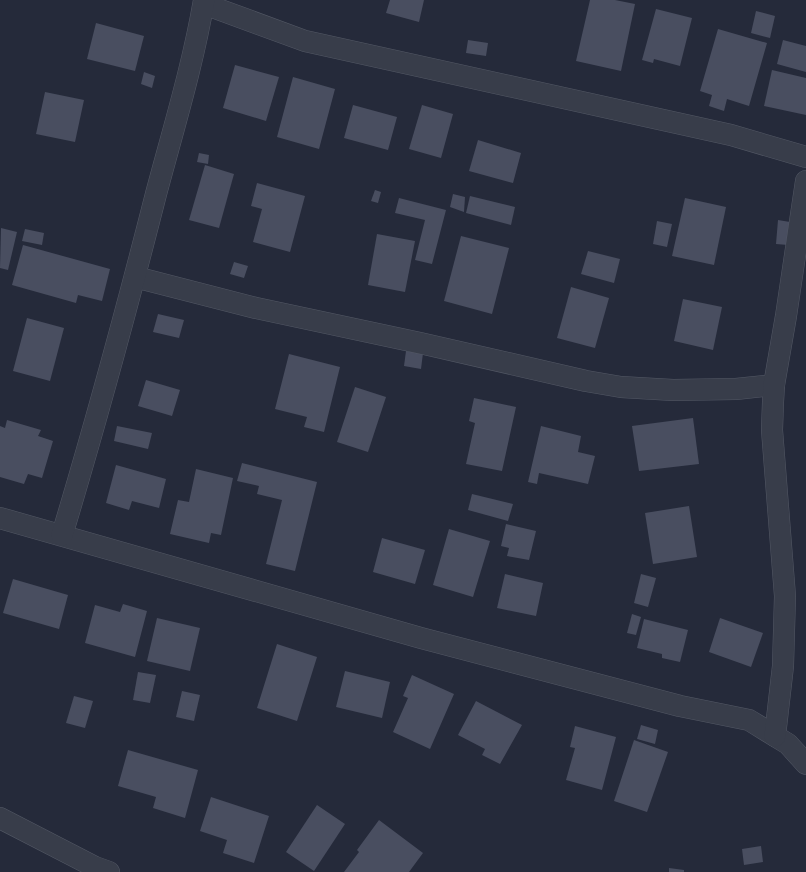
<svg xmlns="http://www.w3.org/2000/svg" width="806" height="872" viewBox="0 0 806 872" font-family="Ubuntu,sans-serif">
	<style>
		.building { fill: #494e60 }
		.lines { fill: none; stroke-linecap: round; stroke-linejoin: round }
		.street-casing { stroke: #535865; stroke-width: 22 }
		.street { stroke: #383d4a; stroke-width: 21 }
	</style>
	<rect width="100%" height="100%" fill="#252a3a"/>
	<g class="building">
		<path d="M 390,0 L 424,0 L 419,22 L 386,13 Z"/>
		<path d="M 590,0 L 615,0 L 635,4 L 621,71 L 576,61 Z"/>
		<path d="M 656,9 L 692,18 L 680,66 L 654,59 L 653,63 L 642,60 Z"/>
		<path d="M 756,11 L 775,16 L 770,38 L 751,33 Z"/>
		<path d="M 96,23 L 144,36 L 135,71 L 87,59 Z"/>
		<path d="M 718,29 L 767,43 L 749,106 L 727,99 L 724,111 L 709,106 L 712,95 L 700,91 Z"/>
		<path d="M 468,40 L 488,43 L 486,56 L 466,53 Z"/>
		<path d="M 783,40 L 806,46 L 806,72 L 777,64 Z"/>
		<path d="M 235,65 L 279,77 L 266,121 L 223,108 Z"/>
		<path d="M 772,70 L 806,78 L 806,115 L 764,106 Z"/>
		<path d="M 144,72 L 155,76 L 152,88 L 141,84 Z"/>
		<path d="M 293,77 L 335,89 L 319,149 L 277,137 Z"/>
		<path d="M 45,92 L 84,100 L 75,142 L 36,134 Z"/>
		<path d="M 353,105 L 397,117 L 388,150 L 344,138 Z"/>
		<path d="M 422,105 L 453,114 L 441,158 L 409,149 Z"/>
		<path d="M 478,140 L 521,153 L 513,183 L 469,171 Z"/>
		<path d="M 199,153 L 209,155 L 208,164 L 197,162 Z"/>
		<path d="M 205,165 L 234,174 L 219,228 L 189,220 Z"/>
		<path d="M 257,183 L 305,196 L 290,252 L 253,242 L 262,209 L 251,206 Z"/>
		<path d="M 375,190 L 381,192 L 378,203 L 371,201 Z"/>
		<path d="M 453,194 L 465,197 L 464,212 L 450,207 Z"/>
		<path d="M 470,196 L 515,207 L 511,225 L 466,213 Z"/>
		<path d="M 399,198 L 446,210 L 432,264 L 415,260 L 425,220 L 395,213 Z"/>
		<path d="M 685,198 L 726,207 L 714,265 L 672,256 Z"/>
		<path d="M 778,220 L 790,222 L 788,245 L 776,244 Z"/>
		<path d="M 657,221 L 672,224 L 667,247 L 653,244 Z"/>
		<path d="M 1,228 L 17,232 L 8,270 L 0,268 Z"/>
		<path d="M 25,229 L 44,233 L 42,245 L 22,241 Z"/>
		<path d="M 377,234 L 415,241 L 405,292 L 368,285 Z"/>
		<path d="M 461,236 L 509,248 L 492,314 L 444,301 Z"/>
		<path d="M 23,245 L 110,269 L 102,301 L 78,295 L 76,303 L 12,285 Z"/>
		<path d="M 588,251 L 620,259 L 614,283 L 581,274 Z"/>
		<path d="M 234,262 L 248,266 L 244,278 L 230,274 Z"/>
		<path d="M 571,287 L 609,298 L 595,348 L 557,338 Z"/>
		<path d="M 683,299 L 722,307 L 713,350 L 674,341 Z"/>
		<path d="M 158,314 L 184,320 L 179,338 L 153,332 Z"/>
		<path d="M 27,318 L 64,328 L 50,381 L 13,371 Z"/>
		<path d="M 406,351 L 423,353 L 421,369 L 404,366 Z"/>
		<path d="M 289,354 L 340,367 L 324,432 L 304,427 L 307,417 L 275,409 Z"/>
		<path d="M 146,380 L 180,390 L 172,416 L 138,406 Z"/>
		<path d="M 355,387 L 386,397 L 368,452 L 337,442 Z"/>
		<path d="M 474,398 L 516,407 L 502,471 L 466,464 L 475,423 L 469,421 Z"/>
		<path d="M 693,418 L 699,464 L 639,471 L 632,426 Z"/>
		<path d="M 7,420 L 41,430 L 38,436 L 53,441 L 42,478 L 28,474 L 24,484 L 0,477 L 0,426 L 5,428 Z"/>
		<path d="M 117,426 L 152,433 L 148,449 L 114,441 Z"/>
		<path d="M 541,426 L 581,436 L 578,452 L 595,456 L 588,484 L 539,473 L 537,484 L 528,482 Z"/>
		<path d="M 242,463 L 317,482 L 295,571 L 266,564 L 282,500 L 257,494 L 259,486 L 237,481 Z"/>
		<path d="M 116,465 L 166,479 L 159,508 L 132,501 L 129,510 L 106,503 Z"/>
		<path d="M 196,469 L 233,478 L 221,535 L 211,533 L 209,543 L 170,534 L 178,500 L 189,502 Z"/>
		<path d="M 472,494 L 513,504 L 508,521 L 468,510 Z"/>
		<path d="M 689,506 L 697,557 L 653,564 L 645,513 Z"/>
		<path d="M 506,524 L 536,531 L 529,560 L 507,556 L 509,548 L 501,546 Z"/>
		<path d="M 449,529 L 490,541 L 473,597 L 433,585 Z"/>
		<path d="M 382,538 L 425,550 L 415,584 L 373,572 Z"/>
		<path d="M 505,574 L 543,583 L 536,616 L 497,608 Z"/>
		<path d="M 641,574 L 656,578 L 648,607 L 634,603 Z"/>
		<path d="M 13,579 L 68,595 L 59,629 L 3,613 Z"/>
		<path d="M 123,604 L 147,611 L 135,657 L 85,643 L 95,605 L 120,612 Z"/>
		<path d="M 632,614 L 641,617 L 636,635 L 627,633 Z"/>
		<path d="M 157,618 L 200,628 L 190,671 L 147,661 Z"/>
		<path d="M 720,618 L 763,633 L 751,667 L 709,652 Z"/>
		<path d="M 644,619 L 688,630 L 680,662 L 662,658 L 662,654 L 637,648 Z"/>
		<path d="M 277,644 L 317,657 L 297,721 L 257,708 Z"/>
		<path d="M 345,671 L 390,682 L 382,718 L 336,707 Z"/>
		<path d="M 138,672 L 156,675 L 150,703 L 133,700 Z"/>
		<path d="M 412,675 L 454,694 L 430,749 L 393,732 L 408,698 L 403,696 Z"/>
		<path d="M 182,691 L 200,695 L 194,721 L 176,717 Z"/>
		<path d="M 74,696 L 93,701 L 85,728 L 66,723 Z"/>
		<path d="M 476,701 L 522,725 L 500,764 L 482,755 L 485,749 L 458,735 Z"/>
		<path d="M 641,725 L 658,730 L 655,744 L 637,739 Z"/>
		<path d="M 575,726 L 616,737 L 602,790 L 566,780 L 575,748 L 570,747 Z"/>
		<path d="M 634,740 L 668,752 L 647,812 L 614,801 Z"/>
		<path d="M 128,750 L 198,770 L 185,818 L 153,808 L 156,797 L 118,786 Z"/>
		<path d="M 211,797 L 269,816 L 254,863 L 223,853 L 227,840 L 200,831 Z"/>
		<path d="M 317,805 L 345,824 L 314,871 L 286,852 Z"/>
		<path d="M 379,820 L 423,853 L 409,872 L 344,872 L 359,852 L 357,850 Z"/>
		<path d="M 761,846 L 763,862 L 744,865 L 742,849 Z"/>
		<path d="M 669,868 L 684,870 L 684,872 L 669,872 Z"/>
	</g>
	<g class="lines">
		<g class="street-casing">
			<g id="street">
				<path d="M 204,4 L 305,41 L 731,135 L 806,157"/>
				<path d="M 135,277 L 256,308 L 420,343 L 586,381 L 621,387 L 673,390 L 736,389 L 774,385"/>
				<path d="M 0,518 L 421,638 L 680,706 L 749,720 L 788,744 L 806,764"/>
				<path d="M 62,535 C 96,422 127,308 156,194 C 173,130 193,65 204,0"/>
				<path d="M 775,736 L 783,666 L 785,596 L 772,430 L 773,402 L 774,385 L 786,316 L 806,181"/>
				<path d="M 0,818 L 95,867 L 109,872"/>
			</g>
		</g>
		<use href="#street" class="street"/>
	</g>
</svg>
